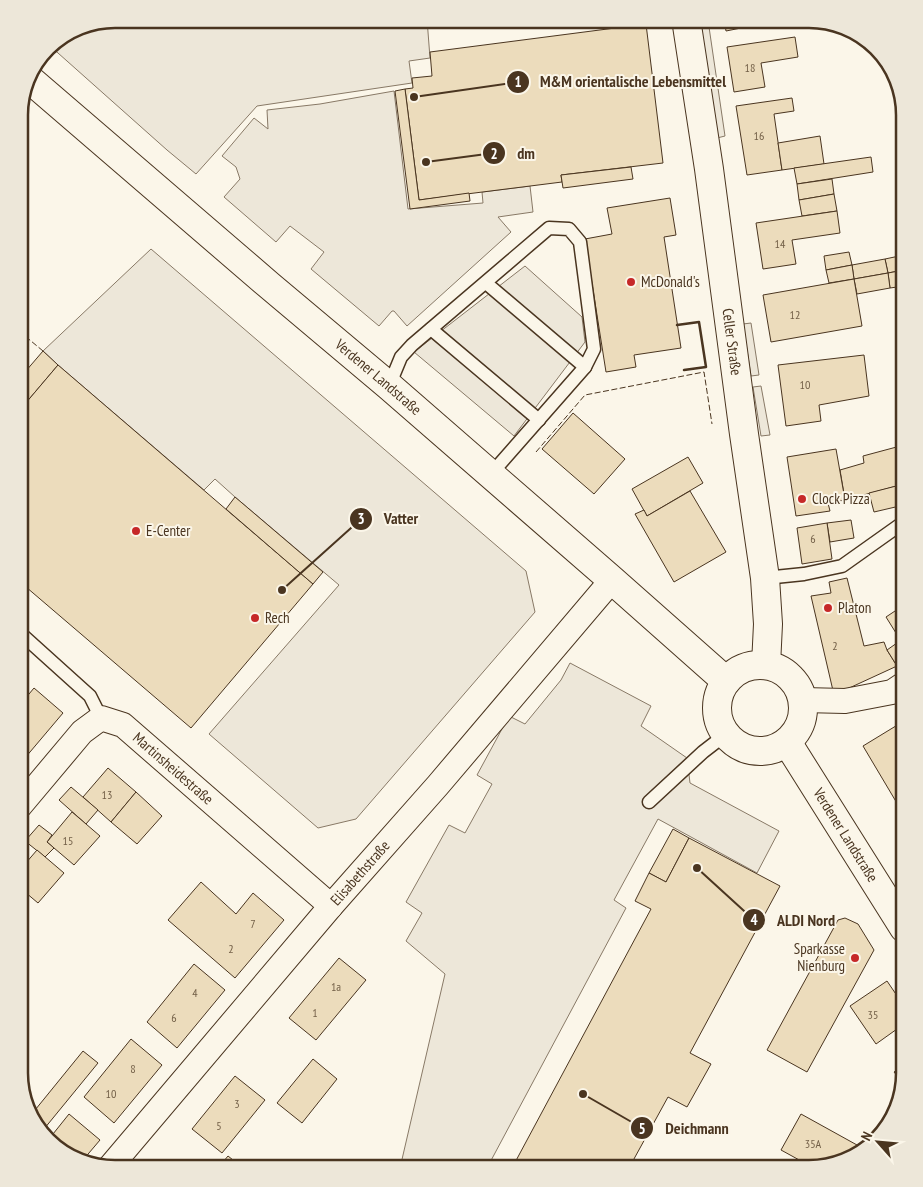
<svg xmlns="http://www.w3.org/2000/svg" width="923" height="1187" viewBox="0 0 923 1187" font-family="'PT Sans Narrow',sans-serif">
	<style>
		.parking { fill: #ede7d9; stroke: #887966 }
		.building { fill: #ecdcbc; stroke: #4a3520 }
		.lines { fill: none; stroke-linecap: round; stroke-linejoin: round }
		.service-casing { stroke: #4a3520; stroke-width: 15 }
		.minor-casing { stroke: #4a3520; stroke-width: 26 }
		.secondary-casing { stroke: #4a3520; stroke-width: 30 }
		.service { stroke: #fbf6e9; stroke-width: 12 }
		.minor { stroke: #fbf6e9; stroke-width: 24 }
		.secondary { stroke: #fbf6e9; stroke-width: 28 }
		.fence { stroke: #4a3520; stroke-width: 1; stroke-dasharray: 6 2.5; stroke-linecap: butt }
		.wall { stroke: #4a3520; stroke-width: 2.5 }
		.poi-dot { fill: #c62828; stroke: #fbf6e9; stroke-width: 2 }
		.labels { text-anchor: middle; stroke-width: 4; stroke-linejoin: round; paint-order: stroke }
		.number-label { font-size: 12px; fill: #725f47 }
		.poi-label { font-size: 15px; fill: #4a3520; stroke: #fbf6e9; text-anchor: start }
		.street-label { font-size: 15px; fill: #4a3520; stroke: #fbf6e9 }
		.rim { fill: none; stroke: #4a3520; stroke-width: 2.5 }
		.leader { fill: none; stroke: #4a3520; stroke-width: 2 }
		.callout-dot { fill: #4a3520; stroke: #fbf6e9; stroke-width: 2 }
		.mark-label { font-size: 15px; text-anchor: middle; font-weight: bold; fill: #fff }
		.callout-label { font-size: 16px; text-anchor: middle; font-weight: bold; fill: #4a3520; stroke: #fbf6e9; stroke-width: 4; stroke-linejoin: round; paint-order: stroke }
	</style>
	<rect width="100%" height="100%" fill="#fbf6e9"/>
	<g class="parking">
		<path d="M 114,19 L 427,19 L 430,58 L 409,61 L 412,83 L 257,106 L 196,174 L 167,150 L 49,45 L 51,43 Z"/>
		<path d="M 709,27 L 725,136 L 717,138 L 701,28 Z"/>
		<path d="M 394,91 L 408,209 L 483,203 L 482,192 L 530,186 L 533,212 L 498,217 L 511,232 L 407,326 L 394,311 L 392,311 L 379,326 L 311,269 L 324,252 L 290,226 L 276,242 L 224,197 L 240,179 L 236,167 L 222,156 L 254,118 L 268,129 L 267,110 L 320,104 Z"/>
		<path d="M 151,249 L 526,571 L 535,612 L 356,819 L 318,828 L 209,734 L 339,585 L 235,497 L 215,479 L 204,490 L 58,365 L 43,351 Z"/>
		<path d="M 525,266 L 582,317 L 585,342 L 514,436 L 414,352 Z"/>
		<path d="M 751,323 L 759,375 L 751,376 L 743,324 Z"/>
		<path d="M 761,386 L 770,435 L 761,436 L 753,387 Z"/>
		<path d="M 570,663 L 651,706 L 641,726 L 687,758 L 690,783 L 779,831 L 757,873 L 658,819 L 614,900 L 626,908 L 487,1168 L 400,1168 L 445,974 L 406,941 L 422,913 L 406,902 L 449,825 L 465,833 L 492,784 L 477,775 L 509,716 L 525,724 L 561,680 Z"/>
	</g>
	<g class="building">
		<path d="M 724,19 L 760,19 L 761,24 L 726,31 Z"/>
		<path d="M 646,24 L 663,163 L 561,175 L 562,182 L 419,200 L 405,89 L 413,88 L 412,78 L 432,76 L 430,52 Z"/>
		<path d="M 795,37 L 798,57 L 761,63 L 765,87 L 734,92 L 727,47 Z"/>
		<path d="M 405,89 L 419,200 L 469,193 L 470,201 L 410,209 L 395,91 Z"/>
		<path d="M 792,98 L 794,111 L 774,114 L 782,170 L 747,175 L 736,106 Z"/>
		<path d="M 820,136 L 824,164 L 782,170 L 778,143 Z"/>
		<path d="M 871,157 L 873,172 L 797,184 L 794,168 Z"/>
		<path d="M 631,167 L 633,179 L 563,188 L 561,175 Z"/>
		<path d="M 832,179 L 834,194 L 799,200 L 797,184 Z"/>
		<path d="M 834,194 L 837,211 L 802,216 L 799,200 Z"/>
		<path d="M 670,198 L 676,235 L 664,237 L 681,348 L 634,355 L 636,367 L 606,372 L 585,239 L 612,234 L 607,208 Z"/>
		<path d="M 837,211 L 840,233 L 792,240 L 796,264 L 763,269 L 756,223 Z"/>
		<path d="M 849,252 L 852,265 L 826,270 L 824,256 Z"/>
		<path d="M 904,255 L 904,270 L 888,273 L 885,259 Z"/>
		<path d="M 885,259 L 888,273 L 854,279 L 852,265 Z"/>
		<path d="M 852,265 L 854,279 L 829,283 L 826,270 Z"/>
		<path d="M 904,270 L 904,286 L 890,288 L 888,273 Z"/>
		<path d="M 888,273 L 890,288 L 857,294 L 854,279 Z"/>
		<path d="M 854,279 L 862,326 L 771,342 L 763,295 Z"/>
		<path d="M 43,351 L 58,365 L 19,411 L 19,379 Z"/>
		<path d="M 864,355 L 869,396 L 819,405 L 821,421 L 786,426 L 778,365 Z"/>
		<path d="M 58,365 L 313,584 L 191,728 L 19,581 L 19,411 Z"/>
		<path d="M 904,367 L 904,392 L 899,392 L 897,368 Z"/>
		<path d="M 573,413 L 625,459 L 594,494 L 542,449 Z"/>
		<path d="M 904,445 L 904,484 L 845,500 L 840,470 L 864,463 L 863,456 Z"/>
		<path d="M 836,449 L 845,500 L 828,503 L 830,511 L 796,516 L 787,457 Z"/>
		<path d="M 688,457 L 703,483 L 647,516 L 632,489 Z"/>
		<path d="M 904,484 L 904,505 L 874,512 L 869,493 Z"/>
		<path d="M 690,491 L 726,552 L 674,582 L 635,514 L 644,510 L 647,516 Z"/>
		<path d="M 235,497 L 323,572 L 313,584 L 226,509 Z"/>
		<path d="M 851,520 L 854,538 L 830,542 L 827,523 Z"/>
		<path d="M 827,523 L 832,559 L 802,564 L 797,528 Z"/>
		<path d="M 847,578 L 864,646 L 884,642 L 887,650 L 897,666 L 834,695 L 811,596 L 831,593 L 829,582 Z"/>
		<path d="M 904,605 L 904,638 L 901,641 L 886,617 Z"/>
		<path d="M 904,638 L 904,661 L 897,666 L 887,650 Z"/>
		<path d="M 34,688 L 63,713 L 19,765 L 19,706 Z"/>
		<path d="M 904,721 L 904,815 L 863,746 Z"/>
		<path d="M 108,768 L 136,792 L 111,822 L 83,797 Z"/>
		<path d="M 71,787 L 98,810 L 86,824 L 59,800 Z"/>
		<path d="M 136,792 L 162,816 L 137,844 L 111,822 Z"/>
		<path d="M 72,812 L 100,836 L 74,865 L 47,842 Z"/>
		<path d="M 39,825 L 52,835 L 47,842 L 54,848 L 45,857 L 25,841 Z"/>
		<path d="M 673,829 L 689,838 L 666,882 L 649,873 Z"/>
		<path d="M 689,838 L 780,886 L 690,1053 L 711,1064 L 687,1107 L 668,1097 L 629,1168 L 512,1168 L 651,909 L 635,901 L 649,873 L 666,882 Z"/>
		<path d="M 37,850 L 64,873 L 38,903 L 19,887 L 19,871 Z"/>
		<path d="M 201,882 L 236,914 L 253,893 L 284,920 L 235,978 L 168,920 Z"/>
		<path d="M 19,887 L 27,894 L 19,904 Z"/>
		<path d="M 845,918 L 858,924 L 874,950 L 807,1072 L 767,1050 L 838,920 Z"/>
		<path d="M 339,958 L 366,980 L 316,1040 L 289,1018 Z"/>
		<path d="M 194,964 L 225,990 L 177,1048 L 147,1022 Z"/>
		<path d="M 887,981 L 904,1006 L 904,1024 L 876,1044 L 850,1006 Z"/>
		<path d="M 131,1039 L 162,1065 L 114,1123 L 84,1097 Z"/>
		<path d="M 83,1051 L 98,1063 L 44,1129 L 33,1119 L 31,1115 Z"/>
		<path d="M 313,1059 L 337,1079 L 302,1123 L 277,1103 Z"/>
		<path d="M 904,1065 L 904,1073 L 902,1082 L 894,1072 Z"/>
		<path d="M 235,1076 L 265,1100 L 222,1153 L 192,1129 Z"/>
		<path d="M 69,1114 L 100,1140 L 83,1160 L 67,1156 L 49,1139 Z"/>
		<path d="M 801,1114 L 857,1145 L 851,1155 L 812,1167 L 781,1150 Z"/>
		<path d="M 228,1156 L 243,1168 L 218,1168 Z"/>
	</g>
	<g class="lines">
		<g class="service-casing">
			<g id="service">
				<path d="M 486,283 L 585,367"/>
				<path d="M 431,329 L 539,420"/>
				<path d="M 389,386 L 401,357 L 412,345 L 549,228 L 569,229 L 580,242 L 594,349 L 585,367 L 491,474"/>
				<path d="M 765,578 L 804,574 L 842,566 L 904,522"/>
				<path d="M 19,632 L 90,696 L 101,718"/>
				<path d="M 649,802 L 703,752 L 725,735"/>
			</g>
		</g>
		<g class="minor-casing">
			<g id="minor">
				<path d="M 803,700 L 845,701 L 892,692 L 904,684"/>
				<path id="s1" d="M 19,807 L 82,732 L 101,718 L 123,725 L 331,906"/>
				<path id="s2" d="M 110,1167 L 331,906 L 438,785 L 612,580"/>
			</g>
		</g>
		<g class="secondary-casing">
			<g id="secondary">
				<path id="s3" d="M 686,19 L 709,169 L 744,434 L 765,578 L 768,624 L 766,665"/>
				<path id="s4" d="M 27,77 L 270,286 L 389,386 L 612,580 L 726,681"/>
				<circle cx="760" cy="708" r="43"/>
				<path id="s5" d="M 787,742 L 904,928"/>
			</g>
		</g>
		<use href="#service" class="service"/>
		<use href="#minor" class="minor"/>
		<use href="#secondary" class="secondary"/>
		<g class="fence">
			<path d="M 19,331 L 43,351"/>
			<path d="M 536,452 L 585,395 L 704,372 L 712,424"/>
		</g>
		<path class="wall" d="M 677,325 L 699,322 L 706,367 L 684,370"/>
	</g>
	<g class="poi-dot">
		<circle cx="631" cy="282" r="5"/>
		<circle cx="802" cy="499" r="5"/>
		<circle cx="136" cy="531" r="5"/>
		<circle cx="828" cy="608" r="5"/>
		<circle cx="255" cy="618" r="5"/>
		<circle cx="855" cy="958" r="5"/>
	</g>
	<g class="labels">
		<g class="number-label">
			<text x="750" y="72">18</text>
			<text x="759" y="140">16</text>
			<text x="780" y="248">14</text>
			<text x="795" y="319">12</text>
			<text x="805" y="389">10</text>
			<text x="813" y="543">6</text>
			<text x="835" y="650">2</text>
			<text x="107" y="799">13</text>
			<text x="68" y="845">15</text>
			<text x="253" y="928">7</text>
			<text x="231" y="953">2</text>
			<text x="336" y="991">1a</text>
			<text x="195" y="997">4</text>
			<text x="315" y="1017">1</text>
			<text x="873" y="1019">35</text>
			<text x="174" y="1022">6</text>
			<text x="133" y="1073">8</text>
			<text x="111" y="1098">10</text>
			<text x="237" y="1108">3</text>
			<text x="219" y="1130">5</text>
			<text x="813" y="1148">35A</text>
		</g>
		<g class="poi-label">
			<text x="641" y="287">McDonald's</text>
			<text x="812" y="504">Clock Pizza</text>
			<text x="146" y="536">E-Center</text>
			<text x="838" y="613">Platon</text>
			<text x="265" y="623">Rech</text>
			<text x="845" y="954" text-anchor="end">Sparkasse<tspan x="845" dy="17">Nienburg</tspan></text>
		</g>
		<g class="street-label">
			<text dy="5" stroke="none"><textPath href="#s3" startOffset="326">Celler Straße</textPath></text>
			<text dy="5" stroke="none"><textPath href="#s4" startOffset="462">Verdener Landstraße</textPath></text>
			<text dy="5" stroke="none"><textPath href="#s1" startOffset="211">Martinsheidestraße</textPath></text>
			<text dy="5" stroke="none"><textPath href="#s5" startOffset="110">Verdener Landstraße</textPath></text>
			<text dy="5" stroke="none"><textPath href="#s2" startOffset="386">Elisabethstraße</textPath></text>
		</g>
	</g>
	<path d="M0 0H923V1187H0ZM115 28H809A87 87 0 0 1 896 115V1073A87 87 0 0 1 809 1160H115A87 87 0 0 1 28 1073V115A87 87 0 0 1 115 28Z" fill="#ede7d9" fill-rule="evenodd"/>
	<path class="rim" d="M115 28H809A87 87 0 0 1 896 115V1073A87 87 0 0 1 809 1160H115A87 87 0 0 1 28 1073V115A87 87 0 0 1 115 28Z"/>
	<path class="leader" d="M414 97L518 82M426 162L494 153M282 590L361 519M697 868L754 920M583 1094L642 1128"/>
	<g class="callout-dot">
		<circle cx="414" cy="97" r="5"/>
		<circle cx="426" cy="162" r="5"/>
		<circle cx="282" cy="590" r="5"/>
		<circle cx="697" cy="868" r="5"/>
		<circle cx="583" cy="1094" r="5"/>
		<circle cx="518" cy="82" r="12"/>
		<circle cx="494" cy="153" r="12"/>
		<circle cx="361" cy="519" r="12"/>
		<circle cx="754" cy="920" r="12"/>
		<circle cx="642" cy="1128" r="12"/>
	</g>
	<g class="mark-label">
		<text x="518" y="87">1</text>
		<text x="494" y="159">2</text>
		<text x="361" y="524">3</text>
		<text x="754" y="925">4</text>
		<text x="642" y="1134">5</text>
	</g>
	<g class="callout-label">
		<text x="633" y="87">M&amp;M orientalische Lebensmittel</text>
		<text x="526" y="159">dm</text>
		<text x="401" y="524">Vatter</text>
		<text x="806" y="926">ALDI Nord</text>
		<text x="697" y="1134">Deichmann</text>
	</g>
	<g transform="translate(878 1142) rotate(297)" stroke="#fbf6e9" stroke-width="4" paint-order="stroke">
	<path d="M0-4L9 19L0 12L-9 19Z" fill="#4a3520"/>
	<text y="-8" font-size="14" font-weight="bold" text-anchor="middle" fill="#4a3520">N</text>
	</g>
</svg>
